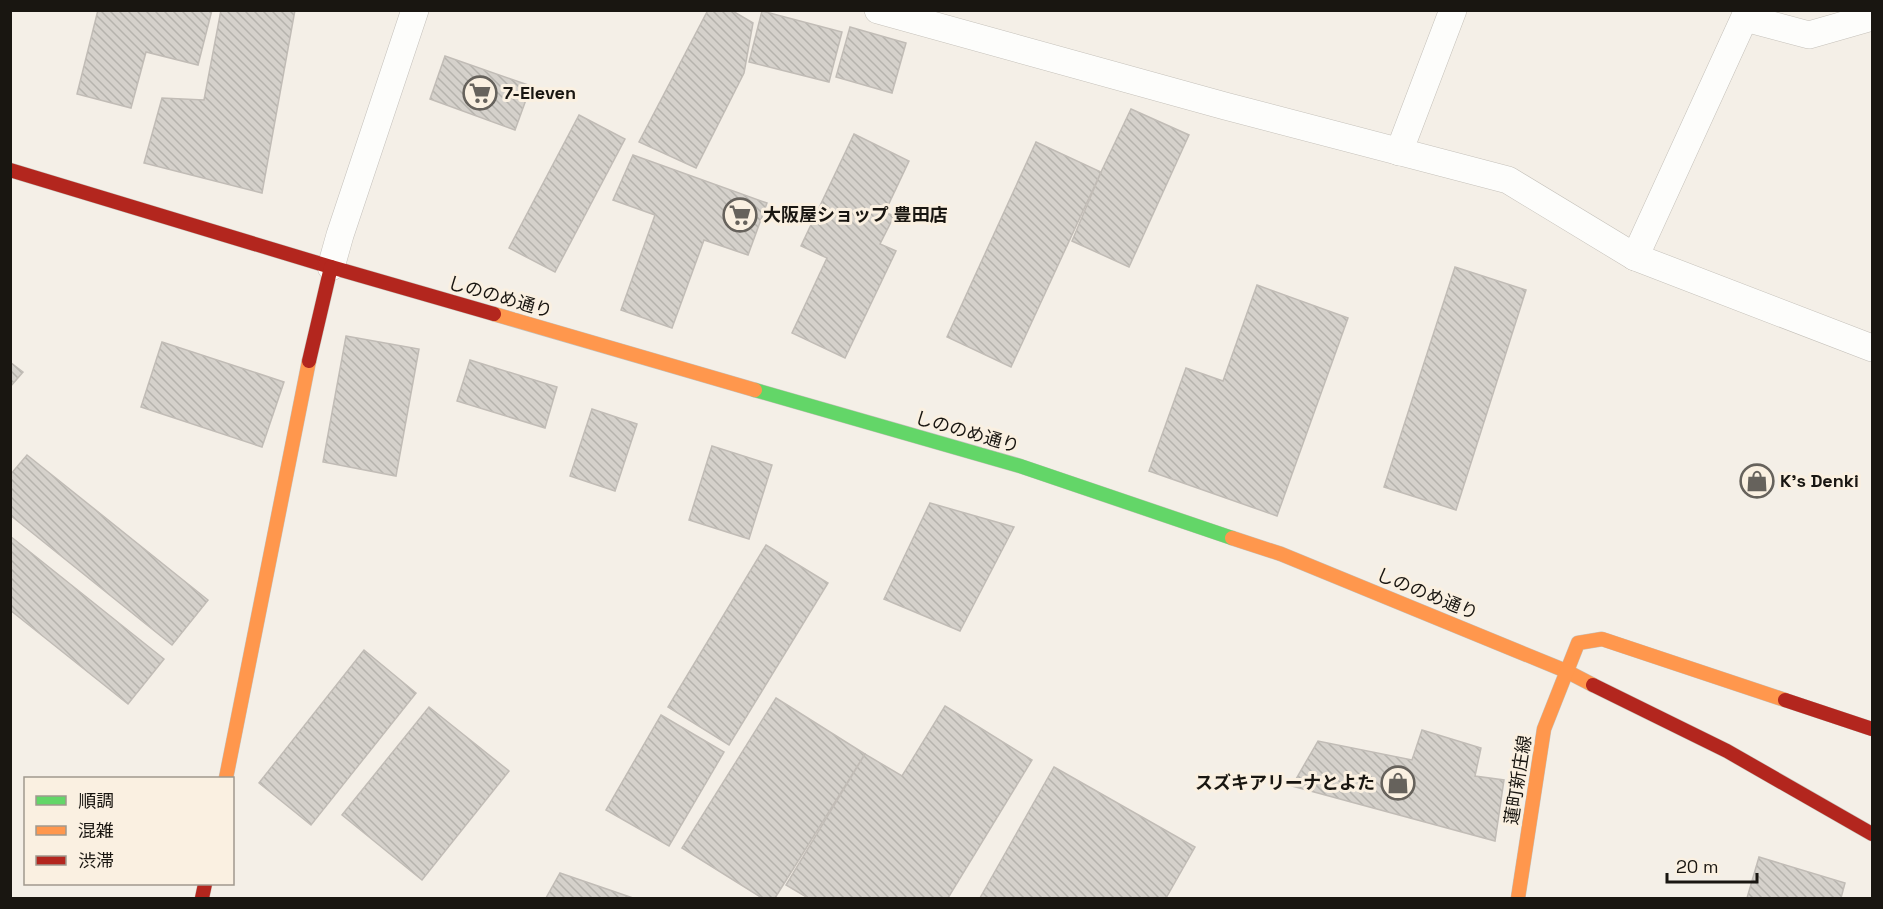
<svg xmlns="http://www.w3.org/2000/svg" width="1883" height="909" viewBox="0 0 1883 909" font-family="'Space Grotesk','Noto Sans JP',sans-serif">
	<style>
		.building { fill: url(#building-back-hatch); stroke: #c1bcb6; stroke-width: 1.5 }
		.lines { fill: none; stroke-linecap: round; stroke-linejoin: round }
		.street-casing { stroke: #c5c1ba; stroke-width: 28 }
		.fast-casing { stroke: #c5c1ba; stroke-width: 15 }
		.slow-casing { stroke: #c5c1ba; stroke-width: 15 }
		.jam-casing { stroke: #c5c1ba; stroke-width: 15 }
		.street { stroke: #fdfdfb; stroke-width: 27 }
		.fast { stroke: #63d668; stroke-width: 14 }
		.slow { stroke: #ff974d; stroke-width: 14 }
		.jam { stroke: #b3261e; stroke-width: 14 }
		.labels { text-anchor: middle; stroke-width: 6; stroke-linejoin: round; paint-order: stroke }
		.poi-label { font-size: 18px; font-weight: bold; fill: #191611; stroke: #faf0e1; text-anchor: start }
		.street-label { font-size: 18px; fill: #191611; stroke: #faf0e1 }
	</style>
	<defs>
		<pattern id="building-back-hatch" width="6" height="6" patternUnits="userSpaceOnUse" patternTransform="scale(1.5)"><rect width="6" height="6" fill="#d5d1cb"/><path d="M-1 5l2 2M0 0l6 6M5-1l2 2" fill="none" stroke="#b6b3ad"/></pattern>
	</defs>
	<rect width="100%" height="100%" fill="#f4efe7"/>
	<g class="building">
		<path d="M 98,10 L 212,10 L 198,65 L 146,52 L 131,108 L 77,94 Z"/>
		<path d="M 221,10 L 295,10 L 262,193 L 144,163 L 162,98 L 204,100 Z"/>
		<path d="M 708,10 L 731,10 L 753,23 L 744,73 L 696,168 L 639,142 Z"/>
		<path d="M 762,11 L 842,32 L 829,82 L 749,62 Z"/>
		<path d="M 850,27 L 906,43 L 892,93 L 836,77 Z"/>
		<path d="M 445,56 L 531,86 L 515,130 L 430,99 Z"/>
		<path d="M 1131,109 L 1189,135 L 1129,267 L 1072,241 L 1101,172 Z"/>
		<path d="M 579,115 L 625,139 L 555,272 L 509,248 Z"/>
		<path d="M 854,134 L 909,161 L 885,212 L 894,216 L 880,244 L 896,251 L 845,358 L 792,333 L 827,258 L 801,246 Z"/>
		<path d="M 1036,142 L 1101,172 L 1011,367 L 947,337 Z"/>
		<path d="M 633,155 L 767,203 L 748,255 L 704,240 L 672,328 L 621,310 L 655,215 L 613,200 Z"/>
		<path d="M 1455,267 L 1526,290 L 1456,510 L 1384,487 Z"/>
		<path d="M 1257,285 L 1348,318 L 1277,516 L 1149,471 L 1186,368 L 1223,381 Z"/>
		<path d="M 346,336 L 419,349 L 396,476 L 323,462 Z"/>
		<path d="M 162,342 L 284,382 L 262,447 L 141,407 Z"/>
		<path d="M 470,360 L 557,387 L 545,428 L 457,401 Z"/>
		<path d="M 10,362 L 23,372 L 10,387 Z"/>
		<path d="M 592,409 L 637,424 L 615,491 L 570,476 Z"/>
		<path d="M 712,446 L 772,465 L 749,539 L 689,520 Z"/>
		<path d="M 27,455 L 208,600 L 172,645 L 10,515 L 10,475 Z"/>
		<path d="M 930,503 L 1014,527 L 960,631 L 884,599 Z"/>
		<path d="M 10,536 L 164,659 L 128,704 L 10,610 Z"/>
		<path d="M 766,545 L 828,583 L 729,745 L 668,707 Z"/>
		<path d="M 364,650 L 416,693 L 311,825 L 259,783 Z"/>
		<path d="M 776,698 L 865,754 L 775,898 L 762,898 L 682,848 Z"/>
		<path d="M 945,706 L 1032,760 L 948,898 L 808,898 L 786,885 L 865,754 L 902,776 Z"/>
		<path d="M 429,707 L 509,771 L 422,880 L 342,815 Z"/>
		<path d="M 661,715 L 724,752 L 669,846 L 606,810 Z"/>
		<path d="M 1422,730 L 1481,748 L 1475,776 L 1504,780 L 1495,841 L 1292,786 L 1318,741 L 1412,760 Z"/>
		<path d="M 1054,767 L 1195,847 L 1166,898 L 980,898 Z"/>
		<path d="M 1759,857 L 1845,883 L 1841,898 L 1747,898 Z"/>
		<path d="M 560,873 L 633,898 L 546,898 Z"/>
	</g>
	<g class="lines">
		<g class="street-casing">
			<g id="street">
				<path d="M 878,10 L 1225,106 L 1508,180 L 1635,257 L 1872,348"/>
				<path d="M 1745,18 L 1809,35 L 1872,17"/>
				<path d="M 1399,152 L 1453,10"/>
				<path d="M 1635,257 L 1748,10"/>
				<path d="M 331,267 L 340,235 L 415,10"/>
			</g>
		</g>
		<g class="fast-casing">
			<path id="fast" d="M 755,390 L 1020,466 L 1232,538"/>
		</g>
		<g class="slow-casing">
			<g id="slow">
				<path d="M 494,314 L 755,390"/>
				<path d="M 1232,538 L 1281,554 L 1566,671 L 1593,685"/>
				<path d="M 226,778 L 309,361"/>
				<path d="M 1518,898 L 1544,729 L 1578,643 L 1602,639 L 1785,700"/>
			</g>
		</g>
		<g class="jam-casing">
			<g id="jam">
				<path d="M 10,170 L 331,267 L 494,314"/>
				<path d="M 309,361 L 331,267"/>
				<path d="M 1593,685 L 1727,751 L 1872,834"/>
				<path d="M 1785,700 L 1872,729"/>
				<path d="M 202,898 L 205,884"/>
			</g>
		</g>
		<use href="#street" class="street"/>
		<use href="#fast" class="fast"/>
		<use href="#slow" class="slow"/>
		<use href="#jam" class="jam"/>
	</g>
	<defs>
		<g id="supermarket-ring" transform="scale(1.725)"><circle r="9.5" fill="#faf0e1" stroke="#66625c" stroke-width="1.5"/><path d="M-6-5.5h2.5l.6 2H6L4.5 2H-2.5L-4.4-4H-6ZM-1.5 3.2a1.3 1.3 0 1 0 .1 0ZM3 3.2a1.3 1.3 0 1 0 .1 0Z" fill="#66625c"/></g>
		<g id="shop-ring" transform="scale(1.725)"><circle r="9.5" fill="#faf0e1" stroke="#66625c" stroke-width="1.5"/><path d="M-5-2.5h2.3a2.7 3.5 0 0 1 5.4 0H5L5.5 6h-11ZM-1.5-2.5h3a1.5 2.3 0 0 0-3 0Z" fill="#66625c"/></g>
	</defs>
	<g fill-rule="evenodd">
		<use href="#supermarket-ring" x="480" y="93"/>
		<use href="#supermarket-ring" x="740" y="215"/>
		<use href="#shop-ring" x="1757" y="481"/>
		<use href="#shop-ring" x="1398" y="783"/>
	</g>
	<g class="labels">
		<g class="poi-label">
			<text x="503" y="99">7-Eleven</text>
			<text x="763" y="221">大阪屋ショップ 豊田店</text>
			<text x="1780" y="487">K's Denki</text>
			<text x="1375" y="789" text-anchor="end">スズキアリーナとよた</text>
		</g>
		<g class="street-label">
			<text transform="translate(500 297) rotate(16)" y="6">しののめ通り</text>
			<text transform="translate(967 432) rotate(16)" y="6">しののめ通り</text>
			<text transform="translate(1427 594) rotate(22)" y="6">しののめ通り</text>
			<text transform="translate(1518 780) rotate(-81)" y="6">蓮町新庄線</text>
		</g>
	</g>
	<rect width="1883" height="909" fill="none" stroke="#191611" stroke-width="24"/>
	<rect x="24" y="777" width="210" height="108" fill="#faf0e1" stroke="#a0998e" stroke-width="1.5"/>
	<rect x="36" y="796" width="30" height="9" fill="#63d668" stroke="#a0998e" stroke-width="1.5"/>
	<text x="78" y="807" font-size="18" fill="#191611">順調</text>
	<rect x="36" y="826" width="30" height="9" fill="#ff974d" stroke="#a0998e" stroke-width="1.5"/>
	<text x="78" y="837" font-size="18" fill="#191611">混雑</text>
	<rect x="36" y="856" width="30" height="9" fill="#b3261e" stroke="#a0998e" stroke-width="1.5"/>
	<text x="78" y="867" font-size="18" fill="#191611">渋滞</text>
	<path d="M1667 873v9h90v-9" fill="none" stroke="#191611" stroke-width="3"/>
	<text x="1676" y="873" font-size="18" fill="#191611" stroke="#faf0e1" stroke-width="4.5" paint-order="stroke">20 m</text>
</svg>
